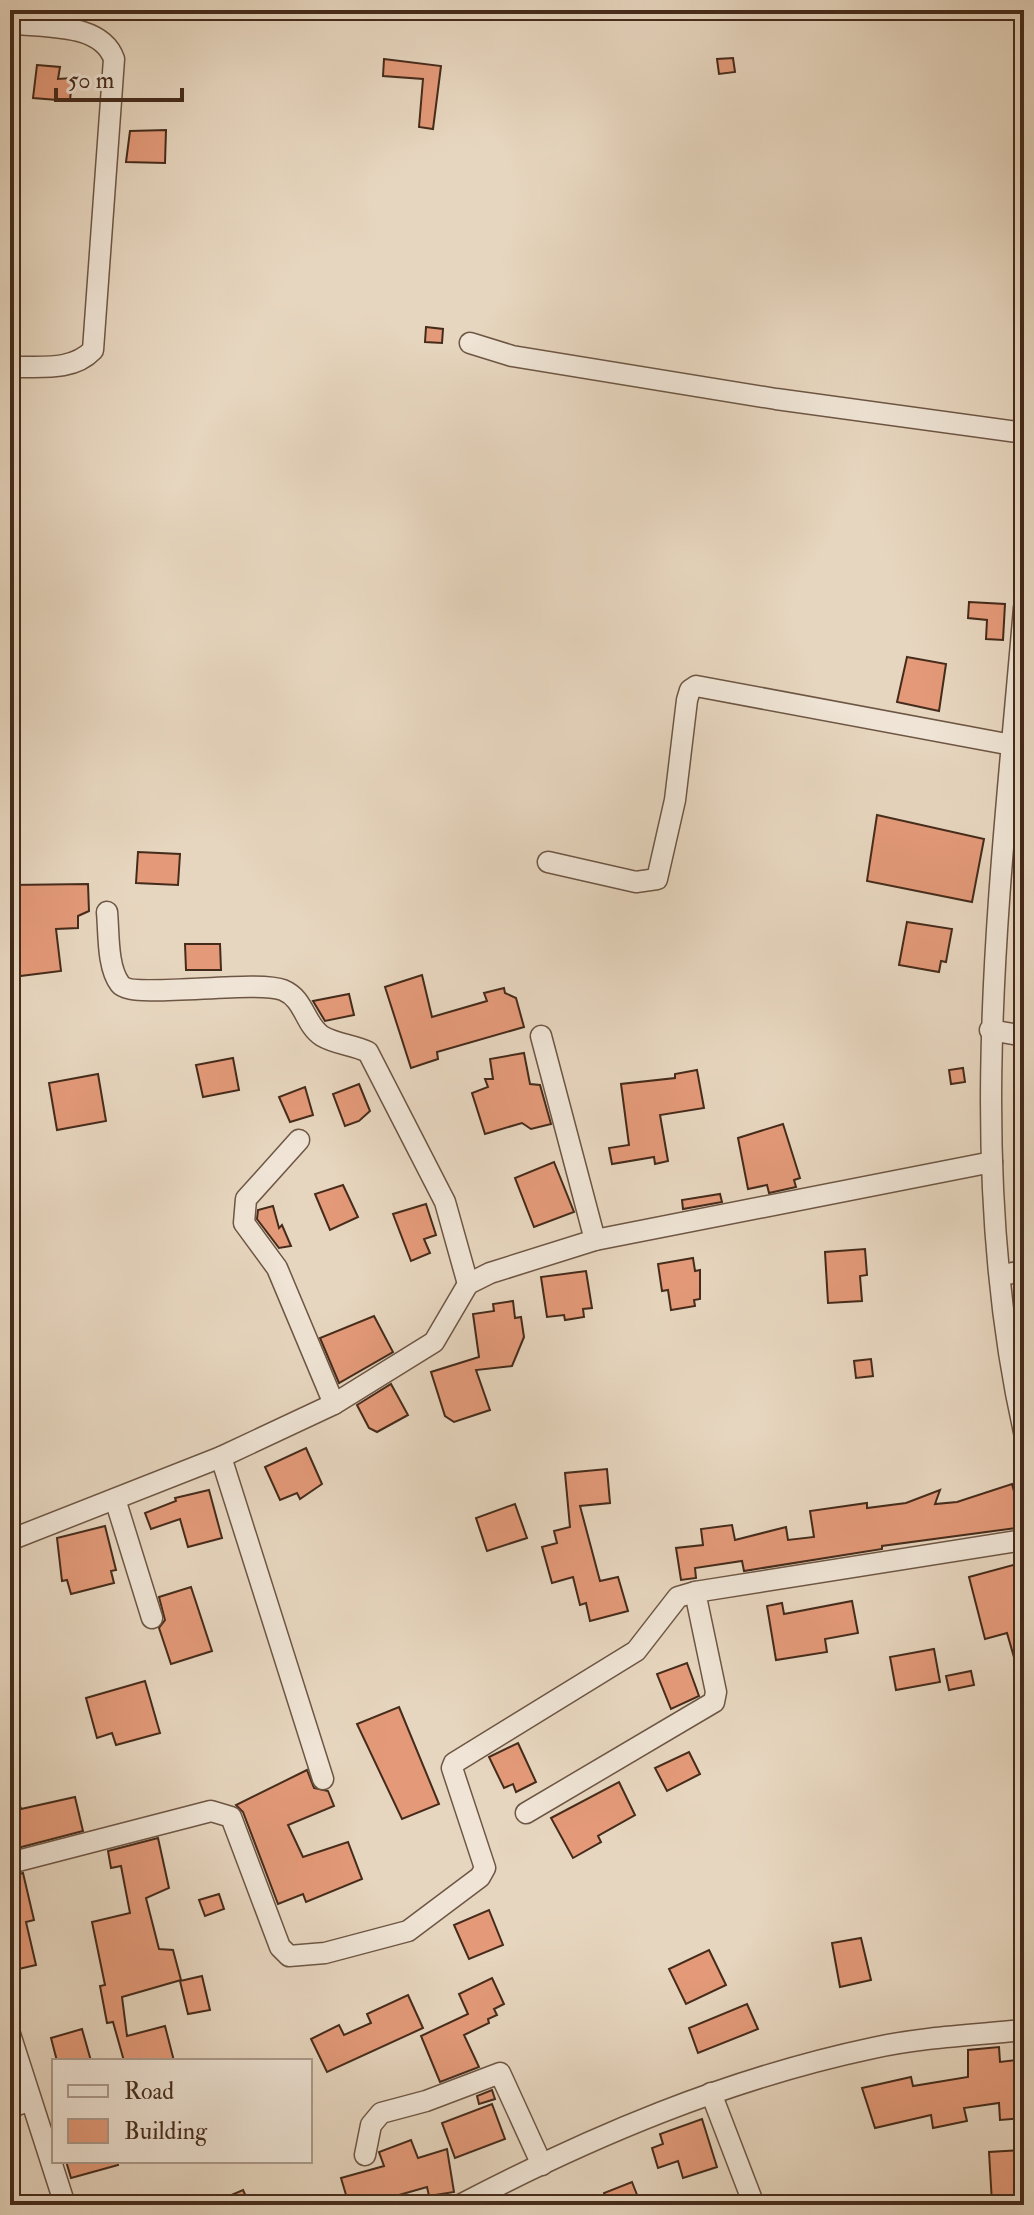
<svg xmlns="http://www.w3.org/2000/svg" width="1034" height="2215" viewBox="0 0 1034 2215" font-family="'IM FELL Double Pica',serif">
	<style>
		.building { fill: #e49a79; stroke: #452b1b; stroke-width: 2 }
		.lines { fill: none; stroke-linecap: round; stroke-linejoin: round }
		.minor-casing { stroke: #6e5644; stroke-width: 23 }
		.minor { stroke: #efe4d5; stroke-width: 20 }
	</style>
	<rect width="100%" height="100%" fill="#e7d6bf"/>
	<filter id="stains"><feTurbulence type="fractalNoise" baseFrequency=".0025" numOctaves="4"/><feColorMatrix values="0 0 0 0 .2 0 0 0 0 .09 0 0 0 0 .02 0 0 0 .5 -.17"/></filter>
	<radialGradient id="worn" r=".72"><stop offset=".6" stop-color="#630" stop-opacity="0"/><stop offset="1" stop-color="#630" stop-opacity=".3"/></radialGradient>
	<g class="building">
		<path d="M 733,58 L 735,72 L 719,74 L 717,59 Z"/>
		<path d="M 384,59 L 441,66 L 433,129 L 419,127 L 423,79 L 383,76 Z"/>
		<path d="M 37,65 L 60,67 L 58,79 L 72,78 L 70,101 L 33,98 Z"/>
		<path d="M 166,130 L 165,163 L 126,162 L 130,131 Z"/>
		<path d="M 426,327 L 443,329 L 442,343 L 425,342 Z"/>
		<path d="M 969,602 L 1005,604 L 1003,640 L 986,639 L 987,620 L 968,618 Z"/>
		<path d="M 907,657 L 946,664 L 939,711 L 897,702 Z"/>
		<path d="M 877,815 L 984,839 L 972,902 L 867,881 Z"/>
		<path d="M 138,852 L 180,854 L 178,885 L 136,883 Z"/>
		<path d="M 88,884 L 89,911 L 78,916 L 78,928 L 56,929 L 61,971 L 12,977 L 10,885 Z"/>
		<path d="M 907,922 L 952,929 L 946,962 L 941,961 L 939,972 L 899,965 Z"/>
		<path d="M 185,944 L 220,944 L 221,970 L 186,970 Z"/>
		<path d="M 422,975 L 432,1017 L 487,1001 L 484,993 L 504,988 L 505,993 L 516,998 L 524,1027 L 437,1052 L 438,1059 L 411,1068 L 385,987 Z"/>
		<path d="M 349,994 L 354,1015 L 325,1021 L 313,1001 Z"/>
		<path d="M 524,1053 L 530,1084 L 540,1085 L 551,1124 L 531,1129 L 522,1123 L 485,1134 L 472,1093 L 488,1087 L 485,1079 L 493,1079 L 490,1059 Z"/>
		<path d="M 233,1058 L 239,1090 L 203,1097 L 196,1065 Z"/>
		<path d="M 963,1068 L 965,1082 L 951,1084 L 949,1070 Z"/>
		<path d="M 697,1070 L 704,1108 L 660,1115 L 668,1161 L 655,1164 L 654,1157 L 612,1164 L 609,1148 L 629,1145 L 621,1084 L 675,1078 L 675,1074 Z"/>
		<path d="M 98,1074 L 106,1121 L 57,1130 L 49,1083 Z"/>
		<path d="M 359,1084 L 370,1111 L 359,1121 L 345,1126 L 333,1094 Z"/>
		<path d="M 305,1087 L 313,1115 L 290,1122 L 279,1097 Z"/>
		<path d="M 783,1124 L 800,1178 L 794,1180 L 796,1187 L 769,1193 L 767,1185 L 748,1189 L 738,1138 Z"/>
		<path d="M 554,1162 L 574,1212 L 534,1227 L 515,1178 Z"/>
		<path d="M 343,1185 L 358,1217 L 330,1230 L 315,1194 Z"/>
		<path d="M 720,1194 L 722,1202 L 683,1209 L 682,1200 Z"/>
		<path d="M 426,1204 L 436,1235 L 424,1239 L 430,1253 L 411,1261 L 393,1214 Z"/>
		<path d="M 273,1206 L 279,1228 L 282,1225 L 291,1246 L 279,1248 L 257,1219 L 258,1210 Z"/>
		<path d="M 865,1249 L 867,1275 L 860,1276 L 862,1301 L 828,1303 L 825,1252 Z"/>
		<path d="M 693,1258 L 695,1271 L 700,1270 L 700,1299 L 694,1300 L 695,1306 L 671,1310 L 668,1290 L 662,1291 L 658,1264 Z"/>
		<path d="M 586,1271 L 592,1308 L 583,1309 L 584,1317 L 565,1320 L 564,1315 L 547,1317 L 541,1277 Z"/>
		<path d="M 513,1301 L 515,1318 L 521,1317 L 524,1337 L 512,1366 L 476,1370 L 490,1410 L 454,1422 L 445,1416 L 431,1372 L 479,1357 L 473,1314 L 494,1311 L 493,1304 Z"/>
		<path d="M 374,1316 L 393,1352 L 339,1383 L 320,1338 Z"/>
		<path d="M 871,1359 L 873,1376 L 856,1378 L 854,1361 Z"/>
		<path d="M 391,1384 L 408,1415 L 377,1432 L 369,1428 L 357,1405 Z"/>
		<path d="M 306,1448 L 322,1484 L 300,1499 L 297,1493 L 280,1500 L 265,1467 Z"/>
		<path d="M 607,1469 L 610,1503 L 580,1506 L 600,1581 L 618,1577 L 628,1611 L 590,1621 L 586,1603 L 580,1605 L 573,1577 L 552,1583 L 542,1547 L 557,1543 L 554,1531 L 570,1527 L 565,1473 Z"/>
		<path d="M 1012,1484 L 1024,1527 L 882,1546 L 882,1549 L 744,1571 L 742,1561 L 695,1568 L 696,1578 L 681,1580 L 676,1548 L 703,1545 L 701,1529 L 732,1525 L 735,1540 L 786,1527 L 788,1540 L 814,1537 L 810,1511 L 867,1503 L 867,1508 L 906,1503 L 940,1490 L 935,1504 L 957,1502 Z"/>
		<path d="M 209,1490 L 222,1538 L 188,1547 L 180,1519 L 151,1529 L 145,1513 L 176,1501 L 175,1498 Z"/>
		<path d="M 515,1504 L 527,1538 L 487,1551 L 476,1518 Z"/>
		<path d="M 105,1526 L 116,1570 L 111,1571 L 114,1583 L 71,1594 L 67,1580 L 62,1581 L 57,1538 Z"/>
		<path d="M 1021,1563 L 1024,1575 L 1024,1678 L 1020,1678 L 1007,1633 L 985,1639 L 969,1577 Z"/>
		<path d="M 191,1587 L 212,1651 L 171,1664 L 159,1628 L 165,1620 L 159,1597 Z"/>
		<path d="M 852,1601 L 858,1633 L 825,1639 L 827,1652 L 776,1660 L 767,1606 L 782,1603 L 784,1614 Z"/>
		<path d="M 934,1649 L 940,1682 L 896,1690 L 890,1657 Z"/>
		<path d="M 687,1663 L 699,1696 L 671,1709 L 657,1674 Z"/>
		<path d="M 971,1671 L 974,1685 L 949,1690 L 946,1676 Z"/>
		<path d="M 145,1681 L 160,1733 L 116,1745 L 112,1733 L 97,1738 L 86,1698 Z"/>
		<path d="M 399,1707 L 439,1804 L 402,1819 L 357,1724 Z"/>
		<path d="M 518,1743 L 536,1782 L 516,1792 L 513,1784 L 504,1788 L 489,1757 Z"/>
		<path d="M 689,1752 L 700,1774 L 667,1791 L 655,1768 Z"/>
		<path d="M 307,1770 L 314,1788 L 328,1791 L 334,1806 L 288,1825 L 303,1857 L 348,1842 L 362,1879 L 306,1902 L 303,1894 L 278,1904 L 243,1812 L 236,1805 Z"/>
		<path d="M 619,1782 L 635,1815 L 598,1836 L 601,1842 L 573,1858 L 551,1818 Z"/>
		<path d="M 10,1785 L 14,1785 L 21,1809 L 75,1797 L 83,1831 L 10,1850 Z"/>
		<path d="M 158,1838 L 169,1888 L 146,1898 L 159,1949 L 173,1950 L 181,1980 L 122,1997 L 127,2036 L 165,2026 L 174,2061 L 124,2061 L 113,2022 L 107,2023 L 100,1986 L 105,1985 L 92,1922 L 130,1913 L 121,1866 L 111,1868 L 108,1851 Z"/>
		<path d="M 23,1873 L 34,1920 L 26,1922 L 36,1965 L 10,1971 L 10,1876 Z"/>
		<path d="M 219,1894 L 224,1909 L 205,1916 L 199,1900 Z"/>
		<path d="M 489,1910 L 503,1945 L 469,1959 L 454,1925 Z"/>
		<path d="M 861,1938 L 871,1980 L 840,1987 L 832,1943 Z"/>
		<path d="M 709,1950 L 726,1985 L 686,2004 L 669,1969 Z"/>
		<path d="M 202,1976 L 210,2010 L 188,2014 L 180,1981 Z"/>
		<path d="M 492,1978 L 504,2004 L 494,2009 L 497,2015 L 488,2019 L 489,2023 L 464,2035 L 479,2067 L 440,2082 L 421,2036 L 468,2014 L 459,1994 Z"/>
		<path d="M 408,1995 L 423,2028 L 327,2072 L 311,2039 L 339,2025 L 344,2035 L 371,2023 L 367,2014 Z"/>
		<path d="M 747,2004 L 758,2029 L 698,2053 L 689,2028 Z"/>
		<path d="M 82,2029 L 91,2061 L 57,2061 L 51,2038 Z"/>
		<path d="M 999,2047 L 1000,2062 L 1016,2060 L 1019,2084 L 1024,2083 L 1024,2118 L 1000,2120 L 999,2103 L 964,2108 L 967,2121 L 933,2128 L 931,2115 L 875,2128 L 862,2088 L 911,2077 L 913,2086 L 968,2077 L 968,2050 Z"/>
		<path d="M 492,2090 L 495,2099 L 479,2104 L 477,2096 Z"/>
		<path d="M 492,2104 L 505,2139 L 455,2158 L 442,2123 Z"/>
		<path d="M 702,2119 L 717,2167 L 683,2178 L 678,2161 L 658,2168 L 652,2148 L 663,2144 L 660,2134 Z"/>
		<path d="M 411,2140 L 418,2158 L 447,2149 L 454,2192 L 429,2196 L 427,2187 L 392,2197 L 394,2205 L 349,2205 L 341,2178 L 384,2166 L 379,2152 Z"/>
		<path d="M 1021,2150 L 1024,2201 L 992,2203 L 989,2152 Z"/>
		<path d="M 66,2161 L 117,2161 L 118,2165 L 71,2178 Z"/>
		<path d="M 632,2182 L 641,2205 L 608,2205 L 604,2193 Z"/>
		<path d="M 243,2190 L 250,2205 L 208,2205 Z"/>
	</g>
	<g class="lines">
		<g class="minor-casing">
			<g id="minor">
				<path d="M 10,23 C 44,28 101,22 114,59 L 93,350 C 72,372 39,366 10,367"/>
				<path d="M 470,343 L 512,356 L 776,399 L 1024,433"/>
				<path d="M 1024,608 C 1001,882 963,1160 1024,1432"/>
				<path d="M 548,862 L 636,882 L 657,879 L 675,800 L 687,700 L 690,690 L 696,686 L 1012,745"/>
				<path d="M 107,912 C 109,933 107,967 120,984 C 132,1000 255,979 283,990 C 305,999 304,1024 322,1036 C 335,1044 354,1045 368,1052 L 445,1202 L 468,1284"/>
				<path d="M 990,1030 L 1024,1036"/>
				<path d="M 541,1036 L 595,1240"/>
				<path d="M 299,1140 L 246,1199 L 244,1223 L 277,1268 L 334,1404"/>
				<path d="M 1001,1275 L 1024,1271"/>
				<path d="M 221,1457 L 323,1779"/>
				<path d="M 115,1499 L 152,1618"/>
				<path d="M 10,1540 L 221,1457 L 334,1404 L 434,1342 L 468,1284 L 490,1273 L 595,1240 L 992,1162"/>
				<path d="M 526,1813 L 714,1702 L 716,1692 L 695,1592 L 1024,1540"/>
				<path d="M 10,1863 L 211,1811 L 231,1817 L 280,1947 L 289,1956 L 325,1953 L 408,1931 L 480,1877 L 485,1868 L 452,1768 L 454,1763 L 636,1651 L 678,1597 L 695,1592"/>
				<path d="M 10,2034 L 65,2205"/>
				<path d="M 711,2093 L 754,2205"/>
				<path d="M 10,2107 L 30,2101"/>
				<path d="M 365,2155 L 371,2125 L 381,2113 L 426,2101 L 500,2073 L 542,2165"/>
				<path d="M 460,2205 C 592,2136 727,2079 873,2048 C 922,2037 974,2035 1024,2030"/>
			</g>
		</g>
		<use href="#minor" class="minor"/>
	</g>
	<rect width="1034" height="2215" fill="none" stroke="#e7d6bf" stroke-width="40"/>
	<rect x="12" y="12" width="1010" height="2191" fill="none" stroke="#452b1b" stroke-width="4"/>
	<rect x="20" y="20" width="994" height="2175" fill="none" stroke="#452b1b" stroke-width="2"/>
	<rect x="52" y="2059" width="260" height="104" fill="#efe4d5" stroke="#ab9a8b" stroke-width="2"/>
	<rect x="68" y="2085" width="40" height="12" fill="#efe4d5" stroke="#ab9a8b" stroke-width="2"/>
	<text x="124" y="2099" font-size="24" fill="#452b1b">Road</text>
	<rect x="68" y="2119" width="40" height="24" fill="#e49a79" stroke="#ab9a8b" stroke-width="2"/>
	<text x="124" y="2139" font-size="24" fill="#452b1b">Building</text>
	<path d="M56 88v12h126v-12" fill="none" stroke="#452b1b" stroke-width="4"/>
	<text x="68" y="88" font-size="24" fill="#452b1b" stroke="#efe4d5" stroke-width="6" paint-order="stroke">50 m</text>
	<rect width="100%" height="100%" filter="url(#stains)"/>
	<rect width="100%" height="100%" fill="url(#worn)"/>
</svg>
